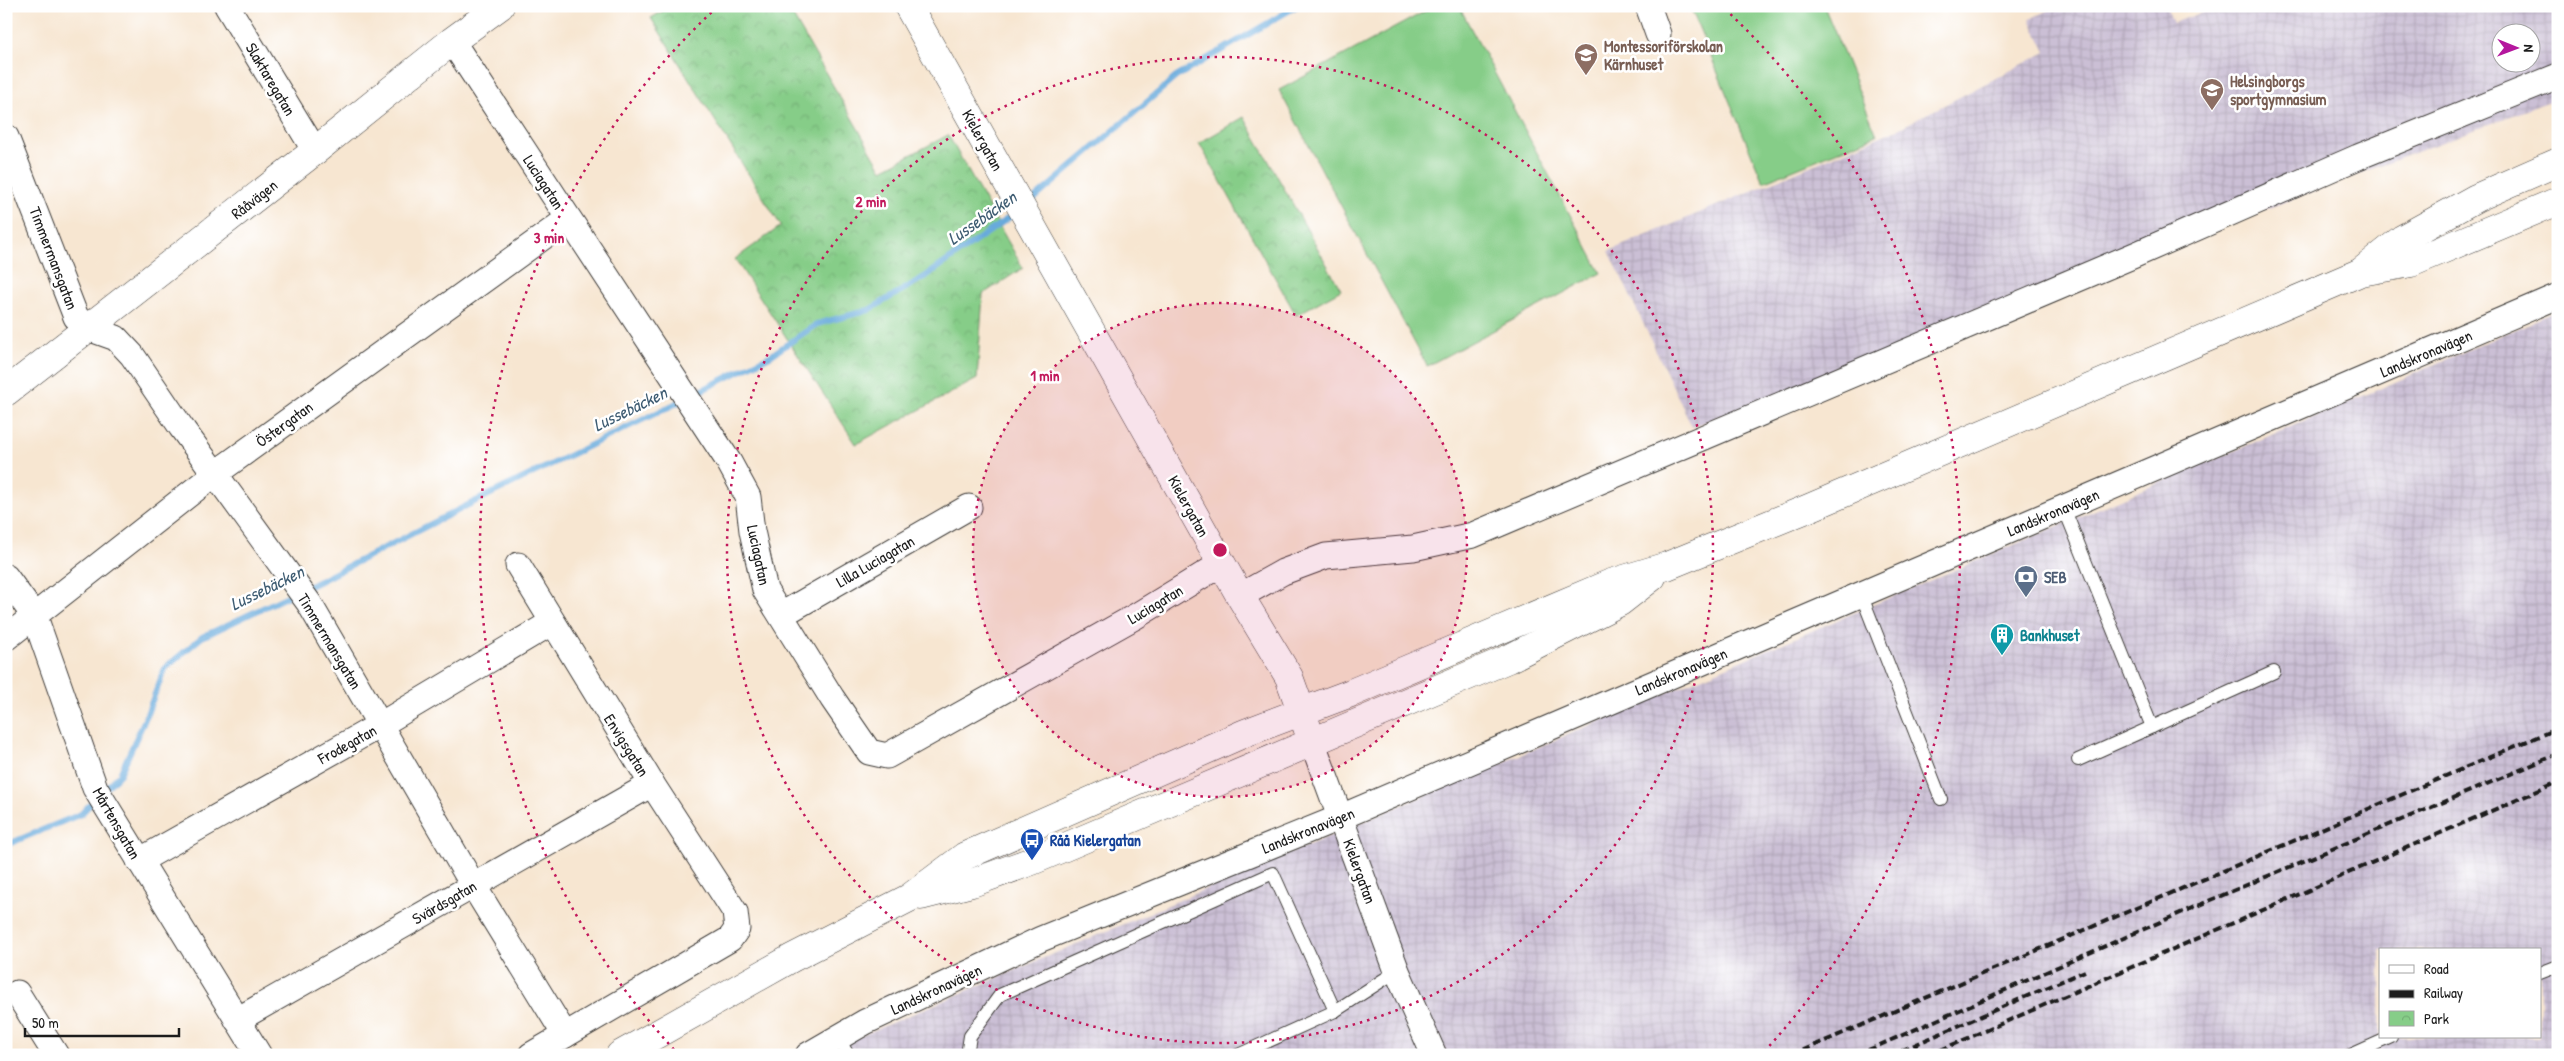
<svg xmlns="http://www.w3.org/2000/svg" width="2564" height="1061" viewBox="0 0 2564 1061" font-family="'Patrick Hand',sans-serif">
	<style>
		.industrial { fill: url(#industrial-grid); fill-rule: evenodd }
		.park { fill: url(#park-crowns); stroke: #517452 }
		.pitch { fill: #86cd88; stroke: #517452 }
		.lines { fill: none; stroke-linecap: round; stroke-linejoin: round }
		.stream { stroke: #68aadc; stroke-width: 6 }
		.lane-casing { stroke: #3d3a37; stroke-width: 14 }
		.street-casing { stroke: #3d3a37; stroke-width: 27 }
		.secondary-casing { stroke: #3d3a37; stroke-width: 29 }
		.lane { stroke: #fff; stroke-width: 12 }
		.street { stroke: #fff; stroke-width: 25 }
		.secondary { stroke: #fff; stroke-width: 28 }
		.rail { stroke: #1c1c1c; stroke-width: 4; stroke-dasharray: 8 4; stroke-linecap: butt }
		.ring { fill: none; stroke: #c2185b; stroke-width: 2.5; stroke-dasharray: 2.5 5 }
		.labels { text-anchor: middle; stroke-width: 5; stroke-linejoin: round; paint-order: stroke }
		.education-label { font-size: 16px; font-weight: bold; fill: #785e54; stroke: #fff; text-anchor: start }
		.street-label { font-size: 16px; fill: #1c1c1c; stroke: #fff }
		.service-label { font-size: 16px; font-weight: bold; fill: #4e5e75; stroke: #fff; text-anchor: start }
		.culture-label { font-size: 16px; font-weight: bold; fill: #0d838f; stroke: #fff; text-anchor: start }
		.transit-label { font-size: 16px; font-weight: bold; fill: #164399; stroke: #fff; text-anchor: start }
		.water-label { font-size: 18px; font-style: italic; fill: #3e5c72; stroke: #fff }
		.centre { fill: #c2185b; stroke: #fff; stroke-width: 2.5 }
		.ring-label { font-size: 15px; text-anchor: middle; font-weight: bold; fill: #c2185b; stroke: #fff; stroke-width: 5; stroke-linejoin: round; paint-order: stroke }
	</style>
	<defs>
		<pattern id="industrial-grid" width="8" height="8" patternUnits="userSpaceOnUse" patternTransform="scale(1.25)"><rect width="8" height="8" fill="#cbbfd5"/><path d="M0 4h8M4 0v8" fill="none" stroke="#aea4b6"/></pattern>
		<pattern id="park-crowns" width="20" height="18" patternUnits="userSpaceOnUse" patternTransform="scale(1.25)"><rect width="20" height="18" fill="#86cd88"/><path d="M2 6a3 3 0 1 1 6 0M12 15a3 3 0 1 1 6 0" fill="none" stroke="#73af75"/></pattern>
	</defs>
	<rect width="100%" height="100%" fill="#fff"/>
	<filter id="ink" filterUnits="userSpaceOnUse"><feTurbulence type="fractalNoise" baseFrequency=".02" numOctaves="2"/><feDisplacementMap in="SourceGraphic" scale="10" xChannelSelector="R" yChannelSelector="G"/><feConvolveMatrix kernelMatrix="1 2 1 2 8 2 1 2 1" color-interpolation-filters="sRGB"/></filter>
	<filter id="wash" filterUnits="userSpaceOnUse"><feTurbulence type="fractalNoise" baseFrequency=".0096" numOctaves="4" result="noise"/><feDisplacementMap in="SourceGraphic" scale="20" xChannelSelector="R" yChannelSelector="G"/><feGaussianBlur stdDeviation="1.12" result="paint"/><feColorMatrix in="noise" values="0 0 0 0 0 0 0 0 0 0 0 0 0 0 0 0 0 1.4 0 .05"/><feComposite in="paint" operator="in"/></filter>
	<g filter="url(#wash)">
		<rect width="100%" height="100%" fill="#f7e6d1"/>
		<g class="industrial">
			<path d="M 2056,6 L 2166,6 L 2173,23 L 2220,6 L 2558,6 L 2558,98 L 1692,427 L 1609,251 L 1898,129 L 2046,52 L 2030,19 ZM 2502,32 L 2532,32 L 2532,62 L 2502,62 Z"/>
			<path d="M 2558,310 L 2558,1055 L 816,1055 L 2377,390 ZM 2380,950 L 2540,950 L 2540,1037 L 2380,1037 Z"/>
		</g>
		<g class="park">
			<path d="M 672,6 L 787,6 L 882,170 L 948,135 L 1023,268 L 983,294 L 977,379 L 856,444 L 735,259 L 781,226 L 651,18 Z"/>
			<path d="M 1244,117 L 1341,290 L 1296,315 L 1199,143 Z"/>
		</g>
		<g class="pitch">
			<path d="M 1435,6 L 1459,6 L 1601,273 L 1427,366 L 1279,90 Z"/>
			<path d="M 1690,6 L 1824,6 L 1877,135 L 1763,182 Z"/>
		</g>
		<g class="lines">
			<g class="stream">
				<path d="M 1027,205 L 1176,77 L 1297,6"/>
				<path d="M 690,396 L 770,356 L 817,324 L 869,310 L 926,276 L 1017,212"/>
				<path d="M 306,588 L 470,504 L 681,401"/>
				<path d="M 103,791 L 120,774 L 145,719 L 165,668 L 202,637 L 294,593"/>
				<path d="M 6,845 L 81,814 L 96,798"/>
			</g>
		</g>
	</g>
	<g filter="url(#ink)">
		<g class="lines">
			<g class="lane-casing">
				<g id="lane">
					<path d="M 2064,508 L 2152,727 L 2274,672"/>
					<path d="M 1861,594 L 1941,799"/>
					<path d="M 2078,760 L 2152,727"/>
					<path d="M 2540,973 L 2558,966"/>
					<path d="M 839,1039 L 848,1055"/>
					<path d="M 967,1055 L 970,1036 L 1000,995 L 1273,873 L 1335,1011"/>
					<path d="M 1238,1055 L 1335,1011 L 1397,971"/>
					<path d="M 2351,1055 L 2391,1037"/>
				</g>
			</g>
			<g class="street-casing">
				<g id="street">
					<path d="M 227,6 L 315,151"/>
					<path d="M 1648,6 L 1658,34"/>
					<path d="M 452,41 L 729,462 L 748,497 L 752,531 L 765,590 L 832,698 L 869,752 L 887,756 L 1136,616 L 1221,564"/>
					<path d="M 6,137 L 76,317 L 88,328 L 116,338 L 132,355 L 181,427 L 309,603 L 473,885 L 565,1035"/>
					<path d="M 518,565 L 652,784 L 735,912 L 737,929 L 730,939 L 531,1055"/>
					<path d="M 6,577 L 35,617 L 95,788 L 259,1055"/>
					<path d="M 1240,596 L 1283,572 L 1326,556 L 1413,548 L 1473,535 L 2137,254 L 2358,157 L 2558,76"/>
					<path d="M 781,615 L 969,507"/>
					<path d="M 6,638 L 216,473 L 568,219"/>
					<path d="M 1312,741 L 1397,971 L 1434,1055"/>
					<path d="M 139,861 L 380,725 L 551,623"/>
					<path d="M 17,993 L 56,1055"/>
					<path d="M 237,1020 L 652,784"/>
					<path d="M 808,1055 L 865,1022 L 1041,939 L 1341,817 L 2558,296"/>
				</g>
			</g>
			<g class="secondary-casing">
				<g id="secondary">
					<path d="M 908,6 L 1240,596 L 1289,677 L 1312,741"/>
					<path d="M 2362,271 L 2402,239 L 2476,198 L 2558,162"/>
					<path d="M 6,392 L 315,151 L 452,41 L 500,6"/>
					<path d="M 921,896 L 972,883 L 1032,861 L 1508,659 L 1620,602 L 1652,577"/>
					<path d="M 620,1055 L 792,958 L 909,898 L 965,856 L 1245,733 L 1351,693 L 1611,583 L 1667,566 L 1809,508 L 2361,272 L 2411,263 L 2558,201"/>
				</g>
			</g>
			<use href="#lane" class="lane"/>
			<use href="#street" class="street"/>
			<use href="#secondary" class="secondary"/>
			<g class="rail">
				<path d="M 1792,1055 L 2558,728"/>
				<path d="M 1857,1055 L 2192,908 L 2558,754"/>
				<path d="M 1891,1055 L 2085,971"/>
				<path d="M 1929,1055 L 2558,782"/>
			</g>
		</g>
	</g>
	<circle cx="1220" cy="550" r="247" fill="#c2185b" fill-opacity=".12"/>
	<g class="ring">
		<circle cx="1220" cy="550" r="247"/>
		<circle cx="1220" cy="550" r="493"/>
		<path d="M679 1055A740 740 0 0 1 715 9M1725 9A740 740 0 0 1 1761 1055"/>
	</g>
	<defs>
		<g id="school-pin" transform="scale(1.25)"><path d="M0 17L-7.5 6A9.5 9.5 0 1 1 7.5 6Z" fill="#8d6e63" stroke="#fff"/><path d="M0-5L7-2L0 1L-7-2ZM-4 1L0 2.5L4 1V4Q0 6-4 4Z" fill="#fff"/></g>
		<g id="bank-pin" transform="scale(1.25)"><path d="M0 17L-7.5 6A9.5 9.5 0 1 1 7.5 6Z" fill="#5c6f8a" stroke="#fff"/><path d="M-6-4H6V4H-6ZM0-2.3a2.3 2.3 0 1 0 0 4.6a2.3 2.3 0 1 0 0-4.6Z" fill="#fff"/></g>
		<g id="building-pin" transform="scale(1.25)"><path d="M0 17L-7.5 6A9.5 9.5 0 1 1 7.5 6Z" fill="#0f9aa8" stroke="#fff"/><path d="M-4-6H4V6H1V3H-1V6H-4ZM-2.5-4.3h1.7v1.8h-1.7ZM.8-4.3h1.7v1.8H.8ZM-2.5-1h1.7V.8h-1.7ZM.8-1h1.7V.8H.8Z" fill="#fff"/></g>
		<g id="bus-pin" transform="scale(1.25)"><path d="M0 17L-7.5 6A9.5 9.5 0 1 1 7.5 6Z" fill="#1a4fb4" stroke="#fff"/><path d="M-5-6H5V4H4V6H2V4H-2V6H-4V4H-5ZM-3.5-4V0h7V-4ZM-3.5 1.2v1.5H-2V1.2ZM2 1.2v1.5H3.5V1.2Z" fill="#fff"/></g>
	</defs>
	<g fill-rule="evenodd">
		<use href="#school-pin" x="1586" y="55"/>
		<use href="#school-pin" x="2212" y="90"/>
		<use href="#bank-pin" x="2026" y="577"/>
		<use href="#building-pin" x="2002" y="635"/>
		<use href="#bus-pin" x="1032" y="840"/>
	</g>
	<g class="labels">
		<g class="education-label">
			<text x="1604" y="52">Montessoriförskolan<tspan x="1604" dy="18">Kärnhuset</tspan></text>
			<text x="2230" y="87">Helsingborgs<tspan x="2230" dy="18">sportgymnasium</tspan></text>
		</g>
		<g class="street-label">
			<text transform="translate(271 79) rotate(59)" y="6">Slaktaregatan</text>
			<text transform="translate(983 140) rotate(61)" y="6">Kielergatan</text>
			<text transform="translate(544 182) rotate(57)" y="6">Luciagatan</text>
			<text transform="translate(254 199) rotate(-38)" y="6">Rååvägen</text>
			<text transform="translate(54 258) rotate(69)" y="6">Timmermansgatan</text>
			<text transform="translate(2426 353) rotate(-23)" y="6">Landskronavägen</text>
			<text transform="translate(284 424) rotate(-36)" y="6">Östergatan</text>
			<text transform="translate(1189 506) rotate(61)" y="6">Kielergatan</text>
			<text transform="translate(2053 512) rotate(-23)" y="6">Landskronavägen</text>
			<text transform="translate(759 555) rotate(78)" y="6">Luciagatan</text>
			<text transform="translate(875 561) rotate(-30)" y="6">Lilla Luciagatan</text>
			<text transform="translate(1155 604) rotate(-31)" y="6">Luciagatan</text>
			<text transform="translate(330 641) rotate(59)" y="6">Timmermansgatan</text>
			<text transform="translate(1681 671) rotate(-23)" y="6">Landskronavägen</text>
			<text transform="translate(347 744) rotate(-29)" y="6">Frodegatan</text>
			<text transform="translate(627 745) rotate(58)" y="6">Envigsgatan</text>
			<text transform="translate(117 823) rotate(60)" y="6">Mårtensgatan</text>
			<text transform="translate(1308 830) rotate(-22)" y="6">Landskronavägen</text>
			<text transform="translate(1360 871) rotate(70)" y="6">Kielergatan</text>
			<text transform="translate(444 902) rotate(-30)" y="6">Svärdsgatan</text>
			<text transform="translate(936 989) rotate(-25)" y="6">Landskronavägen</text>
		</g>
		<g class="service-label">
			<text x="2044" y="583">SEB</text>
		</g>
		<g class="culture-label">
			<text x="2020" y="641">Bankhuset</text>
		</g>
		<g class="transit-label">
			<text x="1050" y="846">Råå Kielergatan</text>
		</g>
		<g class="water-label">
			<text transform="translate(982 218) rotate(-35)" y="6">Lussebäcken</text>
			<text transform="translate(630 409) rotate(-26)" y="6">Lussebäcken</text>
			<text transform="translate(267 588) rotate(-26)" y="6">Lussebäcken</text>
		</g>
	</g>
	<circle cx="1220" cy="550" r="8" class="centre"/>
	<g class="ring-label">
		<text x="871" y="207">2 min</text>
		<text x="549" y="243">3 min</text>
		<text x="1045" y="381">1 min</text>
	</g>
	<rect width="2564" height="1061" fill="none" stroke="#fff" stroke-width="25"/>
	<rect x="2379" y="948" width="162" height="90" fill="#ffffff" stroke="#a4a4a4"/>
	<rect x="2389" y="965" width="25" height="8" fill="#ffffff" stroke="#a4a4a4"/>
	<text x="2424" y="974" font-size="15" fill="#1c1c1c">Road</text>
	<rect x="2389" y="990" width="25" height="8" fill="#1c1c1c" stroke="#a4a4a4"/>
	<text x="2424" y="998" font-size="15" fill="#1c1c1c">Railway</text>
	<rect x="2389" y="1011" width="25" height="15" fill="url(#park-crowns)" stroke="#a4a4a4"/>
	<text x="2424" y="1024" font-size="15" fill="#1c1c1c">Park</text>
	<g transform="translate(2516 48) rotate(91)"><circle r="24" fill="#ffffff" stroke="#a4a4a4"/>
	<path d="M0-4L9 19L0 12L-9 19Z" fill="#b5179e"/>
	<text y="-8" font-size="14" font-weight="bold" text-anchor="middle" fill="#1c1c1c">N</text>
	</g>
	<path d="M25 1028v8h154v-8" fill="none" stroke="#1c1c1c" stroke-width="2.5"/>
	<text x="32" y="1028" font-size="15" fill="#1c1c1c" stroke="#ffffff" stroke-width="4" paint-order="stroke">50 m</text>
</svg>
